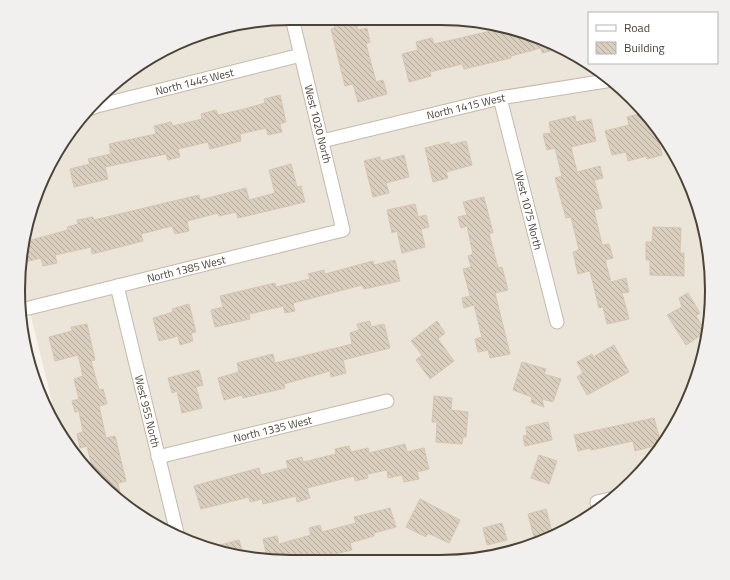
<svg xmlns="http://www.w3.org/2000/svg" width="730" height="580" viewBox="0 0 730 580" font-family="'Titillium Web',sans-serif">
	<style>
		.residential { fill: #ebe4d8 }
		.building { fill: url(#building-back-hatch); stroke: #d6c5b1 }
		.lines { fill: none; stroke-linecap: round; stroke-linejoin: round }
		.minor-casing { stroke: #c4baac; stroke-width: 15 }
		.minor { stroke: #fff; stroke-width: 13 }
		.labels { text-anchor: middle; stroke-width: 3.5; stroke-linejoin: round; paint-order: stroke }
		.street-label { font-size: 11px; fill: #4c4337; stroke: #fff }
		.rim { fill: none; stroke: #4c4337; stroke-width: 2 }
	</style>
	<defs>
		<pattern id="building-back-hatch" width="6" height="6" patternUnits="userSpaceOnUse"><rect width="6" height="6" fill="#dacebf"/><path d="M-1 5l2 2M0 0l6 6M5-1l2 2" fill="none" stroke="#b3a99c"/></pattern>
	</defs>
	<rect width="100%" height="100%" fill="#f7f2eb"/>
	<path class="residential" d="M 290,18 L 458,19 L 528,33 L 576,55 L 619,85 L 676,154 L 698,203 L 710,255 L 711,308 L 703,361 L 684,411 L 656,456 L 619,495 L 576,526 L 511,553 L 458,561 L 237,557 L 186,541 L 125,506 L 85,469 L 60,434 L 20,272 L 27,219 L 55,154 L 98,98 L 154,54 L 220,27 Z"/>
	<g class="building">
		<path d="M 332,18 L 355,18 L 358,30 L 367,28 L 370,42 L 366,44 L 376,82 L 383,80 L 387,94 L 358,102 L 353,84 L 345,86 L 331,29 L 335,28 Z"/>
		<path d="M 504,28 L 505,34 L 518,31 L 528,33 L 562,48 L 542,53 L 541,48 L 511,56 L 511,58 L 464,69 L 462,64 L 430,72 L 431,76 L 409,82 L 402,54 L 418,50 L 416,42 L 432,38 L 434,44 Z"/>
		<path d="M 280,95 L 286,122 L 280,124 L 282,132 L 268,135 L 266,128 L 240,134 L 241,141 L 210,149 L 208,142 L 178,149 L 180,157 L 168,160 L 166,154 L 105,167 L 108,179 L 74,187 L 70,169 L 90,164 L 88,159 L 111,154 L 109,144 L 156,134 L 154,126 L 171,122 L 173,126 L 202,119 L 201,114 L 216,110 L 218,115 L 244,109 L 265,103 L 264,99 Z"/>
		<path d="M 642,113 L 646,126 L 651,124 L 656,130 L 662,155 L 647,159 L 647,156 L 628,161 L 626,152 L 612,155 L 605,131 L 629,125 L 627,117 Z"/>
		<path d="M 575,116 L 576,122 L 591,119 L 596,141 L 571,147 L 577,172 L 600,166 L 603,178 L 594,180 L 602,208 L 594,210 L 602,245 L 609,244 L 613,258 L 605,260 L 611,282 L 626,278 L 629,292 L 622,293 L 629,319 L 607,324 L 603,307 L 599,308 L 590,271 L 578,274 L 573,252 L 579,250 L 571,217 L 566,218 L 555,178 L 562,176 L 555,148 L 547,150 L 543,134 L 551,133 L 549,122 Z"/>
		<path d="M 466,141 L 472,165 L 446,172 L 448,178 L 433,182 L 425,148 L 449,142 L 450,145 Z"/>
		<path d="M 404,155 L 409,177 L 386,183 L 389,193 L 373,197 L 364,161 L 380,157 L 381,161 Z"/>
		<path d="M 291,164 L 297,187 L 301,186 L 305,202 L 238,218 L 236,212 L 219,216 L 218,213 L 187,221 L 189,231 L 175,234 L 172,226 L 141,234 L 143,241 L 92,254 L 91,247 L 55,255 L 57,263 L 43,266 L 41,258 L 25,262 L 23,253 L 24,242 L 68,230 L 67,227 L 78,224 L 77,220 L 93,217 L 94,220 L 199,195 L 200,200 L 246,188 L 249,200 L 275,193 L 269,170 Z"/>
		<path d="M 484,197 L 493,233 L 489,233 L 498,268 L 502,267 L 508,290 L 495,293 L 510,354 L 490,358 L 488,350 L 478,352 L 475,339 L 482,337 L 474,305 L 464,308 L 462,298 L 470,296 L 463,269 L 471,267 L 468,256 L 473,254 L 467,226 L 461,228 L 458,217 L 467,215 L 463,202 Z"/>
		<path d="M 415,204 L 418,217 L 426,215 L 429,227 L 421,229 L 425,247 L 402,253 L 397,231 L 392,233 L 387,210 Z"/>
		<path d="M 653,227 L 681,228 L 680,253 L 684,253 L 684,276 L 650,275 L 650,260 L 646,260 L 646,242 L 652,242 Z"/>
		<path d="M 395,260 L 400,281 L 364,289 L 362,285 L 293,303 L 295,311 L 285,313 L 283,306 L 249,314 L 250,319 L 215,327 L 211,310 L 223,307 L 220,296 L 275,283 L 276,287 L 310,279 L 308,274 L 324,270 L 325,274 L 373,261 L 374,265 Z"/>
		<path d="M 688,293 L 700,313 L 696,316 L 706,332 L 686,345 L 667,315 L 682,307 L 679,298 Z"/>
		<path d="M 189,304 L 196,332 L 191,333 L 193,341 L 180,345 L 178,336 L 159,341 L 153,318 L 173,312 L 172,309 Z"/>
		<path d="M 370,321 L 371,327 L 384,324 L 390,348 L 343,360 L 346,373 L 331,377 L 330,371 L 284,384 L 285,388 L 243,398 L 242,395 L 224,400 L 218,378 L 239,372 L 237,363 L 273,354 L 275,363 L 352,344 L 350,333 L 359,330 L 357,324 Z"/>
		<path d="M 437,321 L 445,333 L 438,339 L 454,361 L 430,379 L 416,360 L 422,355 L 411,341 Z"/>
		<path d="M 87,324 L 95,360 L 91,361 L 99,390 L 103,389 L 107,404 L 99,406 L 106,438 L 115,436 L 126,481 L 118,483 L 122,504 L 95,478 L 87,446 L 80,448 L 77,434 L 83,432 L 79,411 L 75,412 L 72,401 L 79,399 L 74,379 L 83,376 L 78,355 L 55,361 L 49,337 L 72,331 L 71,327 Z"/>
		<path d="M 614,345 L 629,372 L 587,395 L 577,377 L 583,373 L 577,362 L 592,354 L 593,357 Z"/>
		<path d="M 522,362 L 546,369 L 544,374 L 561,379 L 553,402 L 542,399 L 544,407 L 531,402 L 532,397 L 513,390 Z"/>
		<path d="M 199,370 L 203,385 L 196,387 L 202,408 L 182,413 L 177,391 L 172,393 L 168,378 Z"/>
		<path d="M 434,396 L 452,398 L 451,410 L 468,412 L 466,437 L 463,437 L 462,444 L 436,442 L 437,422 L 432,422 Z"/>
		<path d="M 654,418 L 661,444 L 635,451 L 633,441 L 591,450 L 590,448 L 578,451 L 574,435 Z"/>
		<path d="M 548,422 L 552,440 L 525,446 L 523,436 L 527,435 L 526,427 Z"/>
		<path d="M 405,444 L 407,452 L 424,448 L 429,469 L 417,472 L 419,479 L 404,482 L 402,475 L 388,478 L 387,470 L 367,474 L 368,478 L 355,481 L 354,476 L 307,488 L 310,498 L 297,502 L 296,496 L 263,504 L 262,499 L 250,502 L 249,497 L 201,509 L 194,486 L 259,468 L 261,475 L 288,468 L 286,461 L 302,457 L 303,462 L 336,454 L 335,449 L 349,446 L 351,452 L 368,448 L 369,453 Z"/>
		<path d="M 539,455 L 557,461 L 549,484 L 531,478 Z"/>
		<path d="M 420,499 L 460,520 L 449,543 L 428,533 L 426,537 L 406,527 Z"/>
		<path d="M 390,508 L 396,527 L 374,533 L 374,536 L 350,543 L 352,550 L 335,554 L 336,559 L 267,557 L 263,539 L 277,536 L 279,544 L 311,535 L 309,528 L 320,525 L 322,532 L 356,523 L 354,517 Z"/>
		<path d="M 546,509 L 552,532 L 534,537 L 528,514 Z"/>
		<path d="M 502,523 L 507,540 L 487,545 L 483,528 Z"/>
		<path d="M 239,540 L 244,557 L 237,557 L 209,548 Z"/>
	</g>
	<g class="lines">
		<g class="minor-casing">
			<g id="minor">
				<path id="s1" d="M 500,98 L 557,322"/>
				<path id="s2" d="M 89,109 L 97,106 L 301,55"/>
				<path id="s3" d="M 322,141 L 500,98 L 612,80"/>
				<path id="s4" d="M 117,286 L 178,537"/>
				<path id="s5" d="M 29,308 L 343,230 L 292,18"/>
				<path id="s6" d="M 158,457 L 387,401"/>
				<path d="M 599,509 L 597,502 L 614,498"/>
			</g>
		</g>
		<use href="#minor" class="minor"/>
	</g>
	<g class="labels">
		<g class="street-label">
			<text dy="4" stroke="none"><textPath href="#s2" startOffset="109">North 1445 West</textPath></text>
			<text dy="4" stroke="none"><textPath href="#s3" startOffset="148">North 1415 West</textPath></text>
			<text transform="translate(318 124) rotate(76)" y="4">West 1020 North</text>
			<text dy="4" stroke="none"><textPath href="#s1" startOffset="116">West 1075 North</textPath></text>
			<text dy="4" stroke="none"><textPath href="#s5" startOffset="162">North 1385 West</textPath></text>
			<text dy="4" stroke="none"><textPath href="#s4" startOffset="129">West 955 North</textPath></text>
			<text dy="4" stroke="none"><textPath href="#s6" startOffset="118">North 1335 West</textPath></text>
		</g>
	</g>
	<path d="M0 0H730V580H0ZM290 25H440A265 265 0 0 1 705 290V290A265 265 0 0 1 440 555H290A265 265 0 0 1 25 290V290A265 265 0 0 1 290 25Z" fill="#f1f0ef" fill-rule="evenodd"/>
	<path class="rim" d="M290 25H440A265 265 0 0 1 705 290V290A265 265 0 0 1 440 555H290A265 265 0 0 1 25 290V290A265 265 0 0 1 290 25Z"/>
	<rect x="588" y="12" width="130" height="52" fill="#ffffff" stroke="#b7b4af"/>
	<rect x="596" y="25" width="20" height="6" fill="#ffffff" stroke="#b7b4af"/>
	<text x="624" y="32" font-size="12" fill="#4c4337">Road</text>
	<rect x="596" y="42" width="20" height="12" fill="url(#building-back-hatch)" stroke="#b7b4af"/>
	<text x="624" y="52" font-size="12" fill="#4c4337">Building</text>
</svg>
